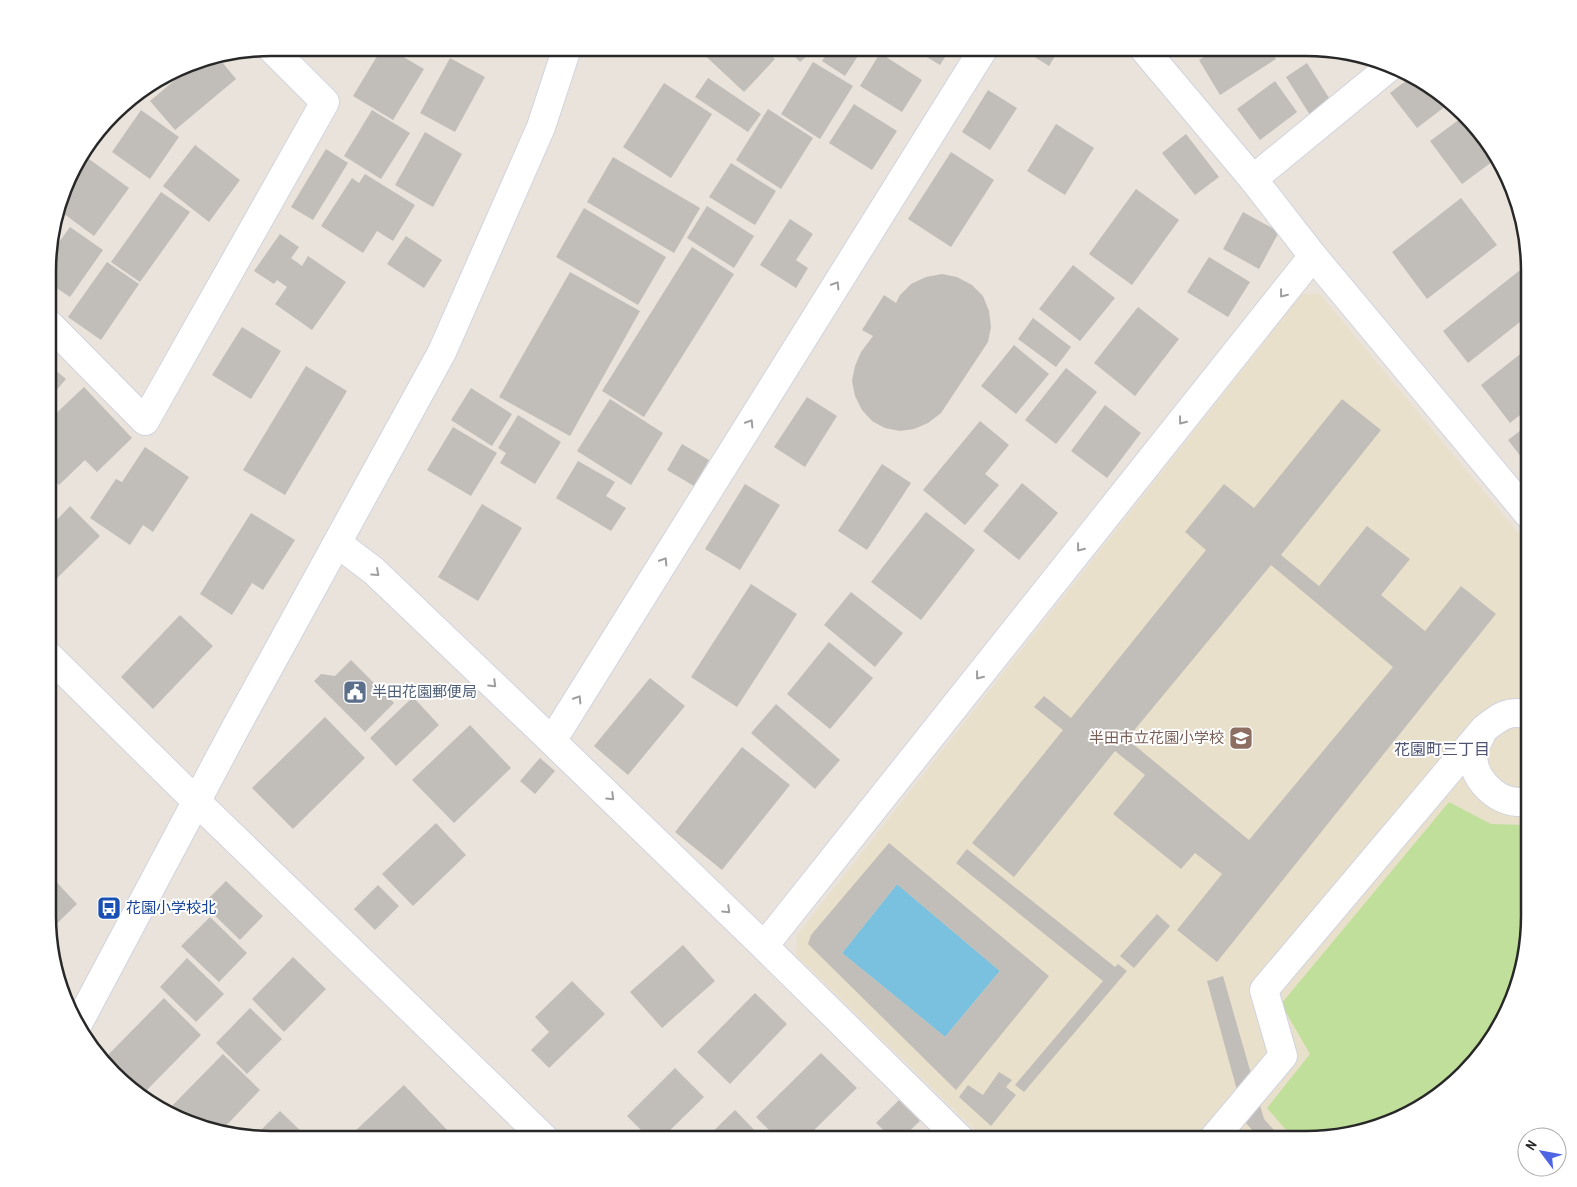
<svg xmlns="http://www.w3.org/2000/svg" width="1577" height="1187" viewBox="0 0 1577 1187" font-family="'Archivo Narrow','Noto Sans JP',sans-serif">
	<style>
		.education { fill: #e9e0cc }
		.pitch { fill: #c0df9b }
		.water { fill: #7ac0df }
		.building { fill: #c1bdb8; fill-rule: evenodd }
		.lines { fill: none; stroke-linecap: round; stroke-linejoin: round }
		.minor-casing { stroke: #d1d3df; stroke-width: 30 }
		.minor { stroke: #fff; stroke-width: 28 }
		.oneway { stroke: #9e9e9e }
		.labels { text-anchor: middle; stroke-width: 4; stroke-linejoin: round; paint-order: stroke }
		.service-label { font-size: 15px; fill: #4e5e75; stroke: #fff; text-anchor: start }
		.education-label { font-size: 15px; fill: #785e54; stroke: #fff; text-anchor: end }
		.transit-label { font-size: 15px; fill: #164399; stroke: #fff; text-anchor: start }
		.neighbourhood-label { font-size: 16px; fill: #4e5373; stroke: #fff }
		.rim { fill: none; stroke: #282828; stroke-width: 2.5 }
	</style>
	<rect width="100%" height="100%" fill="#e9e3db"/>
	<path class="education" d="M 1302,294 L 1320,294 L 1529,546 L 1529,931 L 1512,1002 L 1474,1063 L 1405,1117 L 1306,1139 L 984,1139 L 796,955 L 797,935 Z"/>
	<path class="pitch" d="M 1449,802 L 1491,824 L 1529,825 L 1529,931 L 1512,1002 L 1474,1063 L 1405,1117 L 1306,1139 L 1294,1139 L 1267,1108 L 1310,1054 L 1281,1004 Z"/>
	<path class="water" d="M 897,884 L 1000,971 L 945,1037 L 842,953 Z"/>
	<g class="building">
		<path d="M 382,48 L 388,48 L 424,69 L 393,120 L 353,96 Z"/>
		<path d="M 697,48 L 763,48 L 775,59 L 744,92 Z"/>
		<path d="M 786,48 L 816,48 L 800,62 Z"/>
		<path d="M 831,48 L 863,48 L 845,76 L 822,61 Z"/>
		<path d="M 912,48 L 951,48 L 940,65 Z"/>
		<path d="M 1020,48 L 1060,48 L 1049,66 Z"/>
		<path d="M 1219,48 L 1268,48 L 1276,59 L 1220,95 L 1199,60 Z"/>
		<path d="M 880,53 L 922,80 L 902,112 L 860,86 Z"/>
		<path d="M 217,56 L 236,79 L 175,130 L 150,101 L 199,60 Z"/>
		<path d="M 450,58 L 485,77 L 455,132 L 420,113 Z"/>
		<path d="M 813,62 L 853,86 L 820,139 L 781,114 Z"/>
		<path d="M 1307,63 L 1331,101 L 1310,115 L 1286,77 Z"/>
		<path d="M 1411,77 L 1451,102 L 1417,128 L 1390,93 Z"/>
		<path d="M 708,78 L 761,114 L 748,132 L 695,97 Z"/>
		<path d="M 1275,81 L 1297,112 L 1260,140 L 1237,109 Z"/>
		<path d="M 664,83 L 712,114 L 671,178 L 623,147 Z"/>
		<path d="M 988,90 L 1017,108 L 990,150 L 962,132 Z"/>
		<path d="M 854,104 L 897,131 L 872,170 L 829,143 Z"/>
		<path d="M 768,109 L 813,138 L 781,189 L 736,160 Z"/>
		<path d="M 141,110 L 179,137 L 150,179 L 112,152 Z"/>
		<path d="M 372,110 L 410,133 L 381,179 L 344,156 Z"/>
		<path d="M 1464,116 L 1496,159 L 1462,184 L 1430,141 Z"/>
		<path d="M 1056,124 L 1094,148 L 1065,195 L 1027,171 Z"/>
		<path d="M 425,132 L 462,154 L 433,207 L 395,185 Z"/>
		<path d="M 1186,134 L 1219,177 L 1195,195 L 1162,153 Z"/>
		<path d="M 195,145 L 240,180 L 209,222 L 163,186 Z"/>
		<path d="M 326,149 L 348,163 L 313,220 L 291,207 Z"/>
		<path d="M 951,152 L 994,180 L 951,247 L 908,219 Z"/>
		<path d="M 613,157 L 700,208 L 674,253 L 587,202 Z"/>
		<path d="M 89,159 L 129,188 L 94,236 L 60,211 L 67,190 Z"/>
		<path d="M 731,163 L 776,191 L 755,225 L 709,197 Z"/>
		<path d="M 365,174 L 415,205 L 393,241 L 377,231 L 363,253 L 321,226 L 352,178 L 359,183 Z"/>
		<path d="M 1136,189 L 1179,220 L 1132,285 L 1089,254 Z"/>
		<path d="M 161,192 L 190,212 L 140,282 L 111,262 Z"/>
		<path d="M 1461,198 L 1497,245 L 1427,299 L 1392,252 Z"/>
		<path d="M 707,206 L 754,236 L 734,268 L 687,238 Z"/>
		<path d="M 584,208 L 666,257 L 638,305 L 556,257 Z"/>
		<path d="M 1243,212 L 1279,232 L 1259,269 L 1223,249 Z"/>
		<path d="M 790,219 L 813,234 L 796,260 L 808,268 L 796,288 L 760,265 Z"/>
		<path d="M 70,227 L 103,250 L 70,297 L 49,283 L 49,256 Z"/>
		<path d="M 280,234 L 299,247 L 291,258 L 302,266 L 308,256 L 346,282 L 312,330 L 275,304 L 287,287 L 277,280 L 274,284 L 254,271 Z"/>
		<path d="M 406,236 L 442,260 L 424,288 L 387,264 Z"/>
		<path d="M 692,247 L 734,274 L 644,417 L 602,391 Z"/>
		<path d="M 1209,257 L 1250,282 L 1228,317 L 1187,292 Z"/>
		<path d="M 107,262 L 139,284 L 101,340 L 68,317 Z"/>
		<path d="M 1073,265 L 1115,298 L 1080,341 L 1039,309 Z"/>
		<path d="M 1524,267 L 1529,274 L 1529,315 L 1468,363 L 1443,331 Z"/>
		<path d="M 570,272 L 640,311 L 570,436 L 499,397 Z"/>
		<path d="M 942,274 L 957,277 L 972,285 L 983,296 L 989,311 L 991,327 L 988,342 L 941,413 L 928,423 L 914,429 L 900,431 L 885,428 L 872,421 L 862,410 L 855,396 L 852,381 L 855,366 L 861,352 L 873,336 L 862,330 L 884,295 L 896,303 L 900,295 L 911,284 L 926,277 Z"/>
		<path d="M 1138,307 L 1179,339 L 1135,396 L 1094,363 Z"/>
		<path d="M 1033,318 L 1071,347 L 1056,367 L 1018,339 Z"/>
		<path d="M 242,327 L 281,351 L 251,399 L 212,375 Z"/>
		<path d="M 1014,345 L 1049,374 L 1016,414 L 981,386 Z"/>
		<path d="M 1529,347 L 1529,408 L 1510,423 L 1481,385 Z"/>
		<path d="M 49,365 L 66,379 L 49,399 Z"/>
		<path d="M 306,366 L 347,391 L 285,495 L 243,470 Z"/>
		<path d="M 1066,368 L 1097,392 L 1056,444 L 1025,420 Z"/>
		<path d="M 84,387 L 132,438 L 97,472 L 85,460 L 59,485 L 49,475 L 49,420 Z"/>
		<path d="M 471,388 L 512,414 L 492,446 L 451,420 Z"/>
		<path d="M 807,397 L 837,416 L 805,467 L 774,447 Z"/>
		<path d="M 610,399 L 663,433 L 631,485 L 577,451 Z"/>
		<path d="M 1342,399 L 1381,430 L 1281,555 L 1319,586 L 1367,526 L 1410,559 L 1381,595 L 1425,631 L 1461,586 L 1496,614 L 1217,962 L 1177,930 L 1222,874 L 1195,853 L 1181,869 L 1113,814 L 1145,775 L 1115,751 L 1014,877 L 972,843 L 1063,730 L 1034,707 L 1044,696 L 1071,718 L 1206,550 L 1185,532 L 1224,484 L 1254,508 ZM 1271,565 L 1393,667 L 1249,840 L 1127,739 Z"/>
		<path d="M 1105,405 L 1141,433 L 1107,478 L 1071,451 Z"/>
		<path d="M 518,415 L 561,442 L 535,484 L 500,463 L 506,453 L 498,448 Z"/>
		<path d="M 980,421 L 1009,445 L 985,474 L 999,485 L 965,525 L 923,490 Z"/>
		<path d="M 1529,424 L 1529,467 L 1508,440 Z"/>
		<path d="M 453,427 L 497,453 L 471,496 L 427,470 Z"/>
		<path d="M 682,444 L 709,460 L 694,486 L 667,470 Z"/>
		<path d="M 145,447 L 189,477 L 153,532 L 143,525 L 130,545 L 90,518 L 116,479 L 122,482 Z"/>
		<path d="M 578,461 L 615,482 L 606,496 L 626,508 L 611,531 L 556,498 Z"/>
		<path d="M 882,464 L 911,483 L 867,550 L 838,531 Z"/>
		<path d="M 1022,483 L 1058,513 L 1019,560 L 983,531 Z"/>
		<path d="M 745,484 L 780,505 L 740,570 L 705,549 Z"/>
		<path d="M 482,504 L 522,528 L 478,601 L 438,577 Z"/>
		<path d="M 70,506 L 100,536 L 49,586 L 49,528 Z"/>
		<path d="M 926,512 L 975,550 L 921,620 L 871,582 Z"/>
		<path d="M 251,513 L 295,540 L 263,590 L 252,583 L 232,615 L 200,594 Z"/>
		<path d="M 751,584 L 797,614 L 737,707 L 691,677 Z"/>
		<path d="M 851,592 L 903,633 L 875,667 L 824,625 Z"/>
		<path d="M 180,615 L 213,646 L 153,709 L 121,677 Z"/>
		<path d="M 829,642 L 873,678 L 830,729 L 787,694 Z"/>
		<path d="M 351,660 L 394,703 L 365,732 L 314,681 L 321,674 L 335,676 Z"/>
		<path d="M 650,678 L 685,706 L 628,775 L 594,746 Z"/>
		<path d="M 413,697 L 439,725 L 396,766 L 370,738 Z"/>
		<path d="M 776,704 L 840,760 L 815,789 L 751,733 Z"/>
		<path d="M 325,717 L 365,758 L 293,829 L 252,788 Z"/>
		<path d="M 470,725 L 511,768 L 454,823 L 412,780 Z"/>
		<path d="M 742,747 L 790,785 L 722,870 L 675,832 Z"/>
		<path d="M 540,758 L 555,771 L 535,794 L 520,781 Z"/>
		<path d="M 436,823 L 466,855 L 413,906 L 382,874 Z"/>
		<path d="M 889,843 L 1049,976 L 956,1090 L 808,944 L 811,935 ZM 897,884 L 1000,971 L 945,1037 L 842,953 Z"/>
		<path d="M 967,849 L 1115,967 L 1118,964 L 1127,971 L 1024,1092 L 1015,1085 L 1103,981 L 956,863 Z"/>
		<path d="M 48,873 L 77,904 L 48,932 Z"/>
		<path d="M 226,881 L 263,916 L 240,940 L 203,904 Z"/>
		<path d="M 378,885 L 399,906 L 375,930 L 354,909 Z"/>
		<path d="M 1157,914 L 1170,926 L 1134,968 L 1120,956 Z"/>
		<path d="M 210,917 L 247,953 L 219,982 L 181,946 Z"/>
		<path d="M 683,945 L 715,981 L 662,1028 L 630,992 Z"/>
		<path d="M 293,957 L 326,989 L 284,1032 L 252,999 Z"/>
		<path d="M 187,958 L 224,994 L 196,1022 L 160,987 Z"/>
		<path d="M 1223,976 L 1264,1119 L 1282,1139 L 1260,1139 L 1246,1123 L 1207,981 Z"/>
		<path d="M 572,981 L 605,1014 L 549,1068 L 531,1050 L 549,1032 L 535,1017 Z"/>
		<path d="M 755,993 L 787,1024 L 730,1084 L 697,1052 Z"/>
		<path d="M 164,998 L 201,1035 L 143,1094 L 106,1057 Z"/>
		<path d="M 250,1008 L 282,1039 L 247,1074 L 216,1043 Z"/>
		<path d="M 821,1053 L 857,1088 L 805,1139 L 778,1139 L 756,1117 Z"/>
		<path d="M 223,1054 L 260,1090 L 221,1131 L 186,1123 L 167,1111 Z"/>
		<path d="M 675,1068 L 704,1097 L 661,1139 L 650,1139 L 627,1116 Z"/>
		<path d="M 999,1072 L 1012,1080 L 1006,1087 L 1016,1095 L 991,1126 L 959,1097 L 968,1085 L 983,1095 Z"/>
		<path d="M 404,1085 L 452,1135 L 447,1139 L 406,1139 L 402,1135 L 397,1139 L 358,1139 L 353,1133 Z"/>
		<path d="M 899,1100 L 920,1121 L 901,1139 L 893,1139 L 876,1123 Z"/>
		<path d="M 735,1110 L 763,1139 L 705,1139 Z"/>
		<path d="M 280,1111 L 309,1139 L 253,1138 Z"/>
		<path d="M 929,1132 L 936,1139 L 921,1139 Z"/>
	</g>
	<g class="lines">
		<g class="minor-casing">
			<g id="minor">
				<path d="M 1143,48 L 1253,179 L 1313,256 L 1529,515"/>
				<path d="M 1253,179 L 1392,65"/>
				<path d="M 49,324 L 145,421 L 325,102 L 271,48"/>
				<path d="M 337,543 L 374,571 L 552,741 L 764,946 L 960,1139"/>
				<path d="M 49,656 L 196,801 L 545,1139"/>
				<path d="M 1481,735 C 1479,739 1475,745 1474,750 C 1469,774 1493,801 1518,802 C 1521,802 1526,800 1529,799"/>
				<path d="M 552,741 L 984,48"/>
				<path d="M 764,946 L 1313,256"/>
				<path d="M 78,1024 L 236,727 L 442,352 L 541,127 L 567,48"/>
				<path d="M 1213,1139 L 1283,1056 L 1264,990 L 1484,729 C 1499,717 1509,709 1529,715"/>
			</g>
		</g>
		<use href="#minor" class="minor"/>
	</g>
	<defs><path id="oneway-chevron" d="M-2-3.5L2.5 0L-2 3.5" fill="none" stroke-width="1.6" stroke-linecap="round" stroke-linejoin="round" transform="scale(1.25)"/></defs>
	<g class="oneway">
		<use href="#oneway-chevron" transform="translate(836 285) rotate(-58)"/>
		<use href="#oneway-chevron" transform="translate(1283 294) rotate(128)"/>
		<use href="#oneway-chevron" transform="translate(1182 421) rotate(128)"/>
		<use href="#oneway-chevron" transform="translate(750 423) rotate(-58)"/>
		<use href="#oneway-chevron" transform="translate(1080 548) rotate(128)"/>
		<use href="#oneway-chevron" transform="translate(664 561) rotate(-58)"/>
		<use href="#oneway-chevron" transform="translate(376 573) rotate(42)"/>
		<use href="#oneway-chevron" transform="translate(979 676) rotate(128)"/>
		<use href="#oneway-chevron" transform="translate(493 684) rotate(44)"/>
		<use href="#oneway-chevron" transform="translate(578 699) rotate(-58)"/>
		<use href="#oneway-chevron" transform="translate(611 797) rotate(44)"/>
		<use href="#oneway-chevron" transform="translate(727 910) rotate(44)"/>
	</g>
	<defs>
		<g id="civic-square" transform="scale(1.25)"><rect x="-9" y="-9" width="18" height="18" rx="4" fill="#5c6f8a" stroke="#fff"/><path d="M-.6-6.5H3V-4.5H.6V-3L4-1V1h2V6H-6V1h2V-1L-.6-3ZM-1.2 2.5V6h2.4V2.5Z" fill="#fff"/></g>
		<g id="school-square" transform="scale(1.25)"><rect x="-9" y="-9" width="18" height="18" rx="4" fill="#8d6e63" stroke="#fff"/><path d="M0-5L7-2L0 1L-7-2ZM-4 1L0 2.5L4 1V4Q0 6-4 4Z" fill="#fff"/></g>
		<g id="bus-square" transform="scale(1.25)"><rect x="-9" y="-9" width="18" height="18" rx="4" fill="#1a4fb4" stroke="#fff"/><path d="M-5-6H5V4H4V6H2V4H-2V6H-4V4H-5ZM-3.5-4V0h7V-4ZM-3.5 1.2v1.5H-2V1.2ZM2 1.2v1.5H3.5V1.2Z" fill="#fff"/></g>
	</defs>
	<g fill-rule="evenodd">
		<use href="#civic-square" x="355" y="692"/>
		<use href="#school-square" x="1241" y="738"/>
		<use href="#bus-square" x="109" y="908"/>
	</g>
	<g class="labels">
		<g class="service-label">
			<text x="372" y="697">半田花園郵便局</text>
		</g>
		<g class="education-label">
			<text x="1224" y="743">半田市立花園小学校</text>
		</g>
		<g class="transit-label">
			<text x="126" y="913">花園小学校北</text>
		</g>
		<g class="neighbourhood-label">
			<text x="1442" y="755">花園町三丁目</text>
		</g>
	</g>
	<path d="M0 0H1577V1187H0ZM271 56H1306A215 215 0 0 1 1521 271V916A215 215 0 0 1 1306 1131H271A215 215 0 0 1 56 916V271A215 215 0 0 1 271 56Z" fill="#fff" fill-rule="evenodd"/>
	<path class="rim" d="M271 56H1306A215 215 0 0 1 1521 271V916A215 215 0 0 1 1306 1131H271A215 215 0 0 1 56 916V271A215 215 0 0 1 271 56Z"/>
	<g transform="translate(1542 1152) rotate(302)"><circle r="24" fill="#ffffff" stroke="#a9a9a9"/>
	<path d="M0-4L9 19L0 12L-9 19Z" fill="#4e64e3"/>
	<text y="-8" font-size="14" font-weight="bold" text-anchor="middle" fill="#282828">N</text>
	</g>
</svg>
